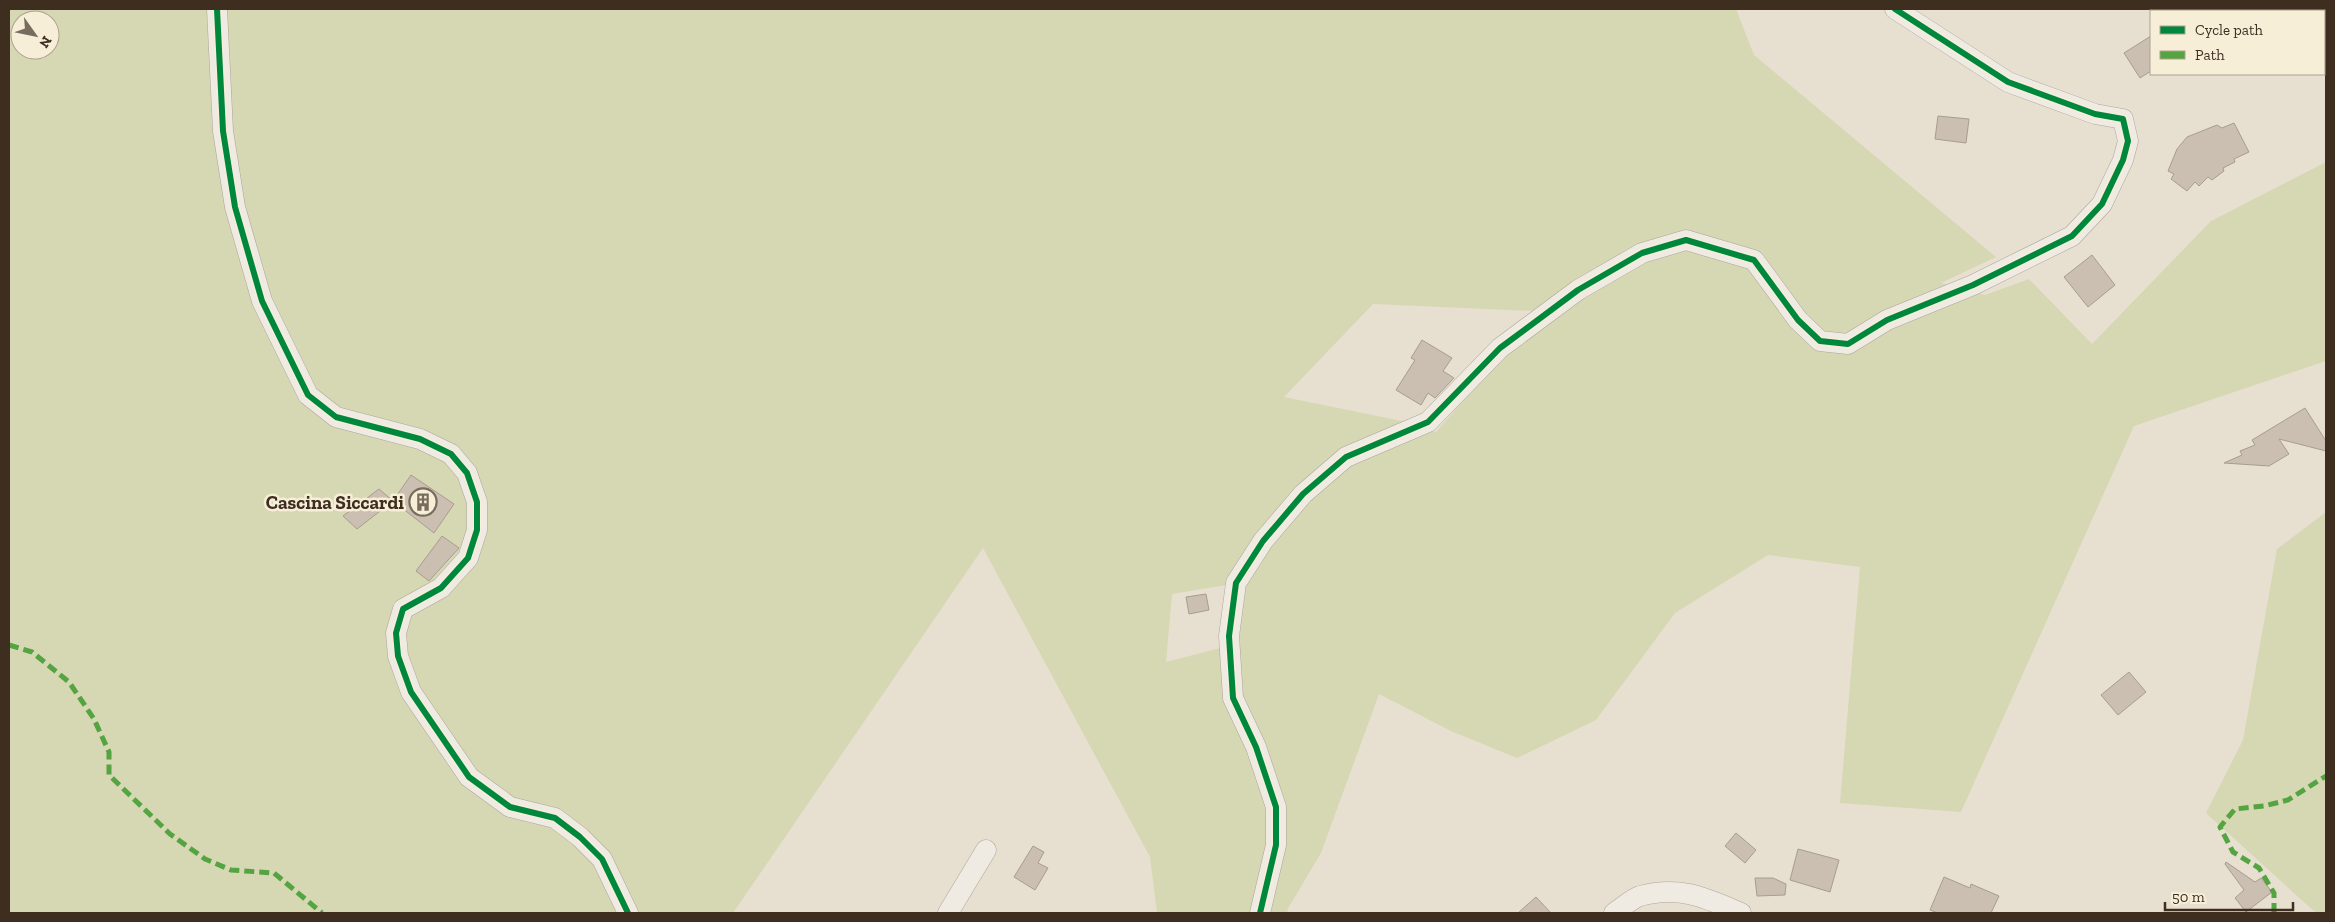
<svg xmlns="http://www.w3.org/2000/svg" width="2335" height="922" viewBox="0 0 2335 922" font-family="'Zilla Slab',serif">
	<style>
		.green { fill: #d6d7b3; fill-rule: evenodd }
		.building { fill: #cbbfb2; stroke: #a89c90 }
		.lines { fill: none; stroke-linecap: round; stroke-linejoin: round }
		.street-casing { stroke: #ada599; stroke-width: 21 }
		.street { stroke: #efebe3; stroke-width: 20 }
		.quiet { stroke: #54a441; stroke-width: 5; stroke-dasharray: 10 5; stroke-linecap: butt }
		.cycleway-casing { stroke: #f7eed8; stroke-width: 9 }
		.cycleway { stroke: #00873e; stroke-width: 6 }
		.labels { text-anchor: middle; stroke-width: 5; stroke-linejoin: round; paint-order: stroke }
		.poi-label { font-size: 19px; font-weight: bold; fill: #3d2e20; stroke: #f7eed8; text-anchor: end }
	</style>
	<rect width="100%" height="100%" fill="#e7e0d1"/>
	<g class="green">
		<path d="M 9,9 L 1736,9 L 1754,55 L 1996,257 L 1941,283 L 1985,295 L 2029,279 L 2092,344 L 2211,221 L 2326,162 L 2326,361 L 2134,426 L 1961,812 L 1840,803 L 1860,567 L 1768,555 L 1675,613 L 1596,720 L 1517,758 L 1451,731 L 1379,694 L 1321,853 L 1287,910 L 1289,913 L 1157,913 L 1150,857 L 983,548 L 733,913 L 9,913 ZM 20,20 L 50,20 L 50,50 L 20,50 ZM 1373,304 L 1534,311 L 1505,353 L 1436,432 L 1402,421 L 1284,397 ZM 1227,585 L 1240,643 L 1166,662 L 1172,594 Z"/>
		<path d="M 2326,512 L 2326,913 L 2316,913 L 2206,813 L 2243,740 L 2277,549 Z"/>
	</g>
	<g class="building">
		<path d="M 2151,36 L 2151,71 L 2140,78 L 2124,53 Z"/>
		<path d="M 1938,116 L 1969,119 L 1966,143 L 1935,139 Z"/>
		<path d="M 2234,123 L 2249,152 L 2234,159 L 2235,162 L 2223,168 L 2224,171 L 2212,180 L 2208,177 L 2199,186 L 2195,182 L 2187,191 L 2171,179 L 2174,174 L 2168,171 L 2177,149 L 2187,137 L 2217,125 L 2222,128 Z"/>
		<path d="M 2092,255 L 2115,285 L 2088,307 L 2064,277 Z"/>
		<path d="M 1422,340 L 1452,358 L 1443,371 L 1454,378 L 1435,398 L 1428,393 L 1421,405 L 1396,390 L 1415,360 L 1411,358 Z"/>
		<path d="M 2305,408 L 2326,441 L 2326,451 L 2279,439 L 2289,454 L 2269,466 L 2224,463 L 2242,455 L 2240,451 L 2255,445 L 2252,440 Z"/>
		<path d="M 411,475 L 454,504 L 434,533 L 393,501 Z"/>
		<path d="M 379,489 L 393,501 L 357,529 L 343,516 Z"/>
		<path d="M 442,536 L 459,548 L 429,581 L 416,571 Z"/>
		<path d="M 1206,594 L 1209,610 L 1189,614 L 1186,597 Z"/>
		<path d="M 2129,672 L 2146,692 L 2118,715 L 2101,695 Z"/>
		<path d="M 1736,833 L 1756,850 L 1745,863 L 1725,846 Z"/>
		<path d="M 1033,846 L 1044,852 L 1038,863 L 1048,868 L 1035,890 L 1014,877 Z"/>
		<path d="M 1798,849 L 1839,860 L 1830,892 L 1790,880 Z"/>
		<path d="M 2226,862 L 2255,882 L 2261,878 L 2272,892 L 2246,912 L 2235,898 L 2244,890 L 2225,864 Z"/>
		<path d="M 1944,877 L 1970,888 L 1971,884 L 1999,896 L 1991,913 L 1938,913 L 1930,910 Z"/>
		<path d="M 1755,878 L 1773,878 L 1786,884 L 1785,895 L 1757,896 Z"/>
		<path d="M 1536,897 L 1551,913 L 1518,913 Z"/>
	</g>
	<g class="lines">
		<g class="street-casing">
			<g id="street">
				<path d="M 217,9 L 223,131 L 235,207 L 262,301 L 308,395 L 336,417 L 420,439 L 451,454 L 467,473 L 477,502 L 477,530 L 468,558 L 441,588 L 403,609 L 396,633 L 398,656 L 411,692 L 469,777 L 510,807 L 555,818 L 580,837 L 602,859 L 628,913"/>
				<path d="M 948,913 L 986,850"/>
				<path d="M 1260,913 L 1276,845 L 1276,807 L 1256,747 L 1233,698 L 1229,636 L 1236,583 L 1263,541 L 1303,494 L 1346,457 L 1428,422 L 1500,348 L 1578,290 L 1642,253 L 1686,240 L 1754,260 L 1798,320 L 1820,341 L 1848,344 L 1887,320 L 1973,285 L 2072,236 L 2102,204 L 2123,160 L 2128,141 L 2123,119 L 2095,114 L 2008,82 L 1895,9"/>
				<path d="M 1614,913 C 1622,908 1631,899 1640,896 C 1680,885 1706,898 1741,913"/>
			</g>
		</g>
		<use href="#street" class="street"/>
		<g class="quiet">
			<path d="M 9,645 L 32,652 L 69,682 L 94,719 L 109,752 L 109,775 L 170,834 L 205,859 L 231,870 L 274,873 L 322,913"/>
			<path d="M 2274,913 L 2274,893 L 2259,868 L 2233,852 L 2220,827 L 2235,809 L 2264,806 L 2288,800 L 2326,776"/>
		</g>
		<g class="cycleway-casing">
			<g id="cycleway">
				<path d="M 217,9 L 223,131 L 235,207 L 262,301 L 308,395 L 336,417 L 420,439 L 451,454 L 467,473 L 477,502 L 477,530 L 468,558 L 441,588 L 403,609 L 396,633 L 398,656 L 411,692 L 469,777 L 510,807 L 555,818 L 580,837 L 602,859 L 628,913"/>
				<path d="M 1260,913 L 1276,845 L 1276,807 L 1256,747 L 1233,698 L 1229,636 L 1236,583 L 1263,541 L 1303,494 L 1346,457 L 1428,422 L 1500,348 L 1578,290 L 1642,253 L 1686,240 L 1754,260 L 1798,320 L 1820,341 L 1848,344 L 1887,320 L 1973,285 L 2072,236 L 2102,204 L 2123,160 L 2128,141 L 2123,119 L 2095,114 L 2008,82 L 1895,9"/>
			</g>
		</g>
		<use href="#cycleway" class="cycleway"/>
	</g>
	<defs>
		<g id="building-ring" transform="scale(1.4375)"><circle r="9.5" fill="#f7eed8" stroke="#786c5e" stroke-width="1.5"/><path d="M-4-6H4V6H1V3H-1V6H-4ZM-2.5-4.3h1.7v1.8h-1.7ZM.8-4.3h1.7v1.8H.8ZM-2.5-1h1.7V.8h-1.7ZM.8-1h1.7V.8H.8Z" fill="#786c5e"/></g>
	</defs>
	<g fill-rule="evenodd">
		<use href="#building-ring" x="423" y="502"/>
	</g>
	<g class="labels">
		<g class="poi-label">
			<text x="404" y="509">Cascina Siccardi</text>
		</g>
	</g>
	<rect width="2335" height="922" fill="none" stroke="#3d2e20" stroke-width="20"/>
	<rect x="2150" y="10" width="175" height="65" fill="#f7eed8" stroke="#ada18e"/>
	<rect x="2160" y="26" width="25" height="8" fill="#00873e" stroke="#ada18e"/>
	<text x="2195" y="35" font-size="15" fill="#3d2e20">Cycle path</text>
	<rect x="2160" y="51" width="25" height="8" fill="#54a441" stroke="#ada18e"/>
	<text x="2195" y="60" font-size="15" fill="#3d2e20">Path</text>
	<g transform="translate(35 35) rotate(123)"><circle r="24" fill="#f7eed8" stroke="#ada18e"/>
	<path d="M0-4L9 19L0 12L-9 19Z" fill="#786c5e"/>
	<text y="-8" font-size="14" font-weight="bold" text-anchor="middle" fill="#3d2e20">N</text>
	</g>
	<path d="M2165 902v8h128v-8" fill="none" stroke="#3d2e20" stroke-width="2.5"/>
	<text x="2172" y="902" font-size="15" fill="#3d2e20" stroke="#f7eed8" stroke-width="4" paint-order="stroke">50 m</text>
</svg>
